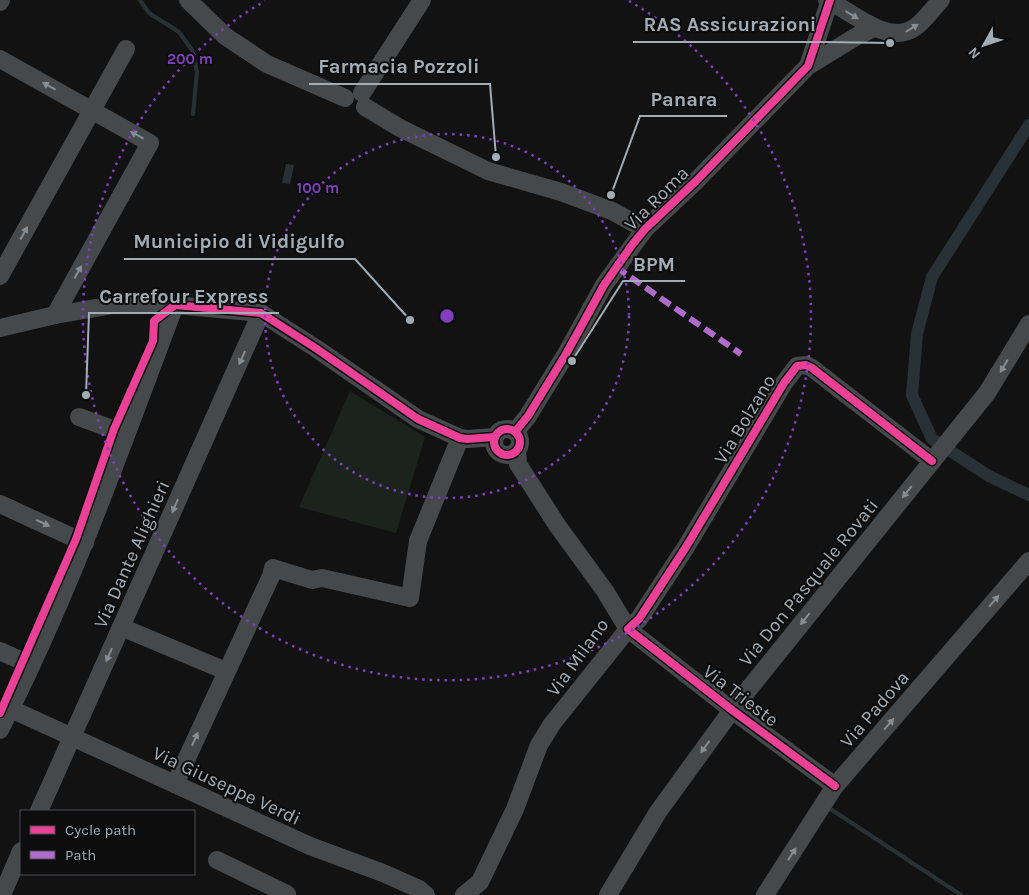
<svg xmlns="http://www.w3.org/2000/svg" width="1029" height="895" viewBox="0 0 1029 895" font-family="Karla,sans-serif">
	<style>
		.green { fill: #1c231d }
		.water { fill: #283236 }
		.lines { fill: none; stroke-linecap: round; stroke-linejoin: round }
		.stream { stroke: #283236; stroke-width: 4 }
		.canal { stroke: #283236; stroke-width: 12 }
		.minor { stroke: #46494b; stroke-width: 18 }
		.quiet { stroke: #b06ccc; stroke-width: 6; stroke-dasharray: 12 6; stroke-linecap: butt }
		.cycleway-casing { stroke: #0d0d0e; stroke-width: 11 }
		.cycleway { stroke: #ea4096; stroke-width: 8 }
		.oneway { fill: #868e94 }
		.ring { fill: none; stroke: #813fbd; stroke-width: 2.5; stroke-dasharray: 2.5 5 }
		.labels { text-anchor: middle; stroke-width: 4; stroke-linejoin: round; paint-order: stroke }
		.street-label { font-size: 19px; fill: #a2acb4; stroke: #0d0d0e }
		.centre { fill: #813fbd; stroke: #0d0d0e; stroke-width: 2.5 }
		.ring-label { font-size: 15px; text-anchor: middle; font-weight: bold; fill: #813fbd; stroke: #0d0d0e; stroke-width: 4; stroke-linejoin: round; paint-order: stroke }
		.leader { fill: none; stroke: #a2acb4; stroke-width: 2 }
		.callout-dot { fill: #a2acb4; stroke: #0d0d0e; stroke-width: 2 }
		.callout-label { font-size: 20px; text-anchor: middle; font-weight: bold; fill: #a2acb4; stroke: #0d0d0e; stroke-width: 4; stroke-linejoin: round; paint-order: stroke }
	</style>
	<rect width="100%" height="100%" fill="#121213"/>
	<path class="green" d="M 350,391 L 425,437 L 396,533 L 299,507 Z"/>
	<path class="water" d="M 286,164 L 294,165 L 290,184 L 282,183 Z"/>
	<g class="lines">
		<g class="stream">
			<path d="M 140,0 L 149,13 L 179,32 L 192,50 L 197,72 L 193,114"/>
			<path d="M 832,810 L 961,895"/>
		</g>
		<path class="canal" d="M 1029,125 L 932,277 L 917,334 L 912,395 L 932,439 L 989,476 L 1029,495"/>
		<g class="minor">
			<path d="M 188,0 L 225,36 L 267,64 L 345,98"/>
			<path d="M 827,0 C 850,10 887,46 914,28 C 923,23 933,8 941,0"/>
			<path d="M 0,2 L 1,0"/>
			<path d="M 0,59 L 150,143 L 55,315"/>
			<path d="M 808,66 L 830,0"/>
			<path d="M 362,93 L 422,0"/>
			<path d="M 365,107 L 400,128 L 488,171 L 561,192 L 612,211 L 645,229"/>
			<path d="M 0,276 L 126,49"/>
			<path d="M 0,328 L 55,315 L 119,304 L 175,305 L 261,313 L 317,349 L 418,419 L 460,438 L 467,439 L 495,437"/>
			<path d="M 79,417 L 126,434"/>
			<circle cx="507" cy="442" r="13"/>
			<path d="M 515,432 L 528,416 L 566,354 L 604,285 L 645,229 L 696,181 L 808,66 L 857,36 L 874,28"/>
			<path d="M 0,504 L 85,543"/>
			<path d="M 121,627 L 226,671"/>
			<path d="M 0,651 L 31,665"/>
			<path d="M 11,709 L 310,846 L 383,873 L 419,889 L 426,895"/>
			<path d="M 0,730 C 70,593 121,448 175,305"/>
			<path d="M 175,784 L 271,576 L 273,568 L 312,580 L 322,578 L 410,598 L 418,541 L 460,438"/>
			<path d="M 835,786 L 732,710 L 628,629 L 639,619 L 686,547 L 784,383 L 797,366 L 806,365 L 812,368 L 932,461"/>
			<path d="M 39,811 L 261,313"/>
			<path d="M 217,860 L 287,894"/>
			<path d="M 2,895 L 21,851"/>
			<path d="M 464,895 L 480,882 L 515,809 L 539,745 L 552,724 L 628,629 L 605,591 L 557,525 L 518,464 L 517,450"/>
			<path d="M 608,895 L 658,812 L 732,710 L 987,393 L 1029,324"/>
			<path d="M 765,895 L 835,786 L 1029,561"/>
		</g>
		<path class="quiet" d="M 616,267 L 741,354"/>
		<g class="cycleway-casing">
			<g id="cycleway">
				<circle cx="507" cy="442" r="13"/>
				<path d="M 515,432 L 528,416 L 566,354 L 604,285 L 632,245 L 645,229 L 696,181 L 808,66 L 830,0"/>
				<path d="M 0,713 L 76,539 L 114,429 L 153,341 L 154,321 L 175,305 L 261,313 L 317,349 L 418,419 L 460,438 L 467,439 L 495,437"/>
				<path d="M 835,786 L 732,710 L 628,629 L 639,619 L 686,547 L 784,383 L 797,366 L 806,365 L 812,368 L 932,461"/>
			</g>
		</g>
		<use href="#cycleway" class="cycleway"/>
	</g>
	<defs><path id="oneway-solid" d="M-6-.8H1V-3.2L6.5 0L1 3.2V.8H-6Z" transform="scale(1.25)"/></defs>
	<g class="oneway">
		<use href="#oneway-solid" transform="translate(852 15) rotate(31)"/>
		<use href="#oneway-solid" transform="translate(912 28) rotate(-32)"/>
		<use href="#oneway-solid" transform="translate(49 86) rotate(-151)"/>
		<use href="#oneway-solid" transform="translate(137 135) rotate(-151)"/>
		<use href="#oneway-solid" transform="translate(24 233) rotate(-61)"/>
		<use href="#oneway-solid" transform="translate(78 272) rotate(-61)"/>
		<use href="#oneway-solid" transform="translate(242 358) rotate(114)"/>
		<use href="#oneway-solid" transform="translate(1004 366) rotate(121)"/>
		<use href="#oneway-solid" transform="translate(907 492) rotate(129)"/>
		<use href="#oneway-solid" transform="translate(175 506) rotate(114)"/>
		<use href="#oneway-solid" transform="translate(43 523) rotate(25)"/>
		<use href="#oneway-solid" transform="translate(994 601) rotate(-49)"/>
		<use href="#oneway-solid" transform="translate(805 619) rotate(129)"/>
		<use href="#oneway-solid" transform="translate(109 655) rotate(114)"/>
		<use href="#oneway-solid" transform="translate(889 724) rotate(-49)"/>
		<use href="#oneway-solid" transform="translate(195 739) rotate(-66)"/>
		<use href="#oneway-solid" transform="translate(705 747) rotate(126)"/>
		<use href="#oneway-solid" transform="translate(792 854) rotate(-57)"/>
	</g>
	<g class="ring">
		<circle cx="447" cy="316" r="182"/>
		<path d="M629 1A364 364 0 1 1 265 1"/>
	</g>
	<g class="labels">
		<g class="street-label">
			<text transform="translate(656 198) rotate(-45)" y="7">Via Roma</text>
			<text transform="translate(744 419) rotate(-59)" y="7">Via Bolzano</text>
			<text transform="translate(131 554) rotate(-66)" y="7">Via Dante Alighieri</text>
			<text transform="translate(808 582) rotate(-51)" y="7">Via Don Pasquale Rovati</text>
			<text transform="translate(577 657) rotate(-54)" y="7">Via Milano</text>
			<text transform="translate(741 695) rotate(37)" y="7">Via Trieste</text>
			<text transform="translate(874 709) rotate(-49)" y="7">Via Padova</text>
			<text transform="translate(227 785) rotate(25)" y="7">Via Giuseppe Verdi</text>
		</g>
	</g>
	<circle cx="447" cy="316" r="8" class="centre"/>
	<g class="ring-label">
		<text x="190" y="64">200 m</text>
		<text x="318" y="193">100 m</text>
	</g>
	<path class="leader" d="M890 43L826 42H633M496 157L490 84H309M611 195L640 116H727M410 320L355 259H124M572 361L623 281H685M86 395L89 313H279"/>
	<g class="callout-dot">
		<circle cx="890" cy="43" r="5"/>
		<circle cx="496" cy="157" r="5"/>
		<circle cx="611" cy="195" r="5"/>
		<circle cx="410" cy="320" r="5"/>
		<circle cx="572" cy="361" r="5"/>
		<circle cx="86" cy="395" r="5"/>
	</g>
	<g class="callout-label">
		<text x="730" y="31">RAS Assicurazioni</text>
		<text x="399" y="73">Farmacia Pozzoli</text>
		<text x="684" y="106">Panara</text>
		<text x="239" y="248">Municipio di Vidigulfo</text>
		<text x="654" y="271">BPM</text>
		<text x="184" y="303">Carrefour Express</text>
	</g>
	<rect x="20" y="810" width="175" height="65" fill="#0d0d0e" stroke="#494d50"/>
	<rect x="30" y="826" width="25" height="8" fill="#ea4096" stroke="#494d50"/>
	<text x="65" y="835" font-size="15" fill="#a2acb4">Cycle path</text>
	<rect x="30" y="851" width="25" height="8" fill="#b06ccc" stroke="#494d50"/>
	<text x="65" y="860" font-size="15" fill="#a2acb4">Path</text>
	<g transform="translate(984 45) rotate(230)" stroke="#0d0d0e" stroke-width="4" paint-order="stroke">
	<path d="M0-4L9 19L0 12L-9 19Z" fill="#a2acb4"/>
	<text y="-8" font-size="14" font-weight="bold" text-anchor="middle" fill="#a2acb4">N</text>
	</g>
</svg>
